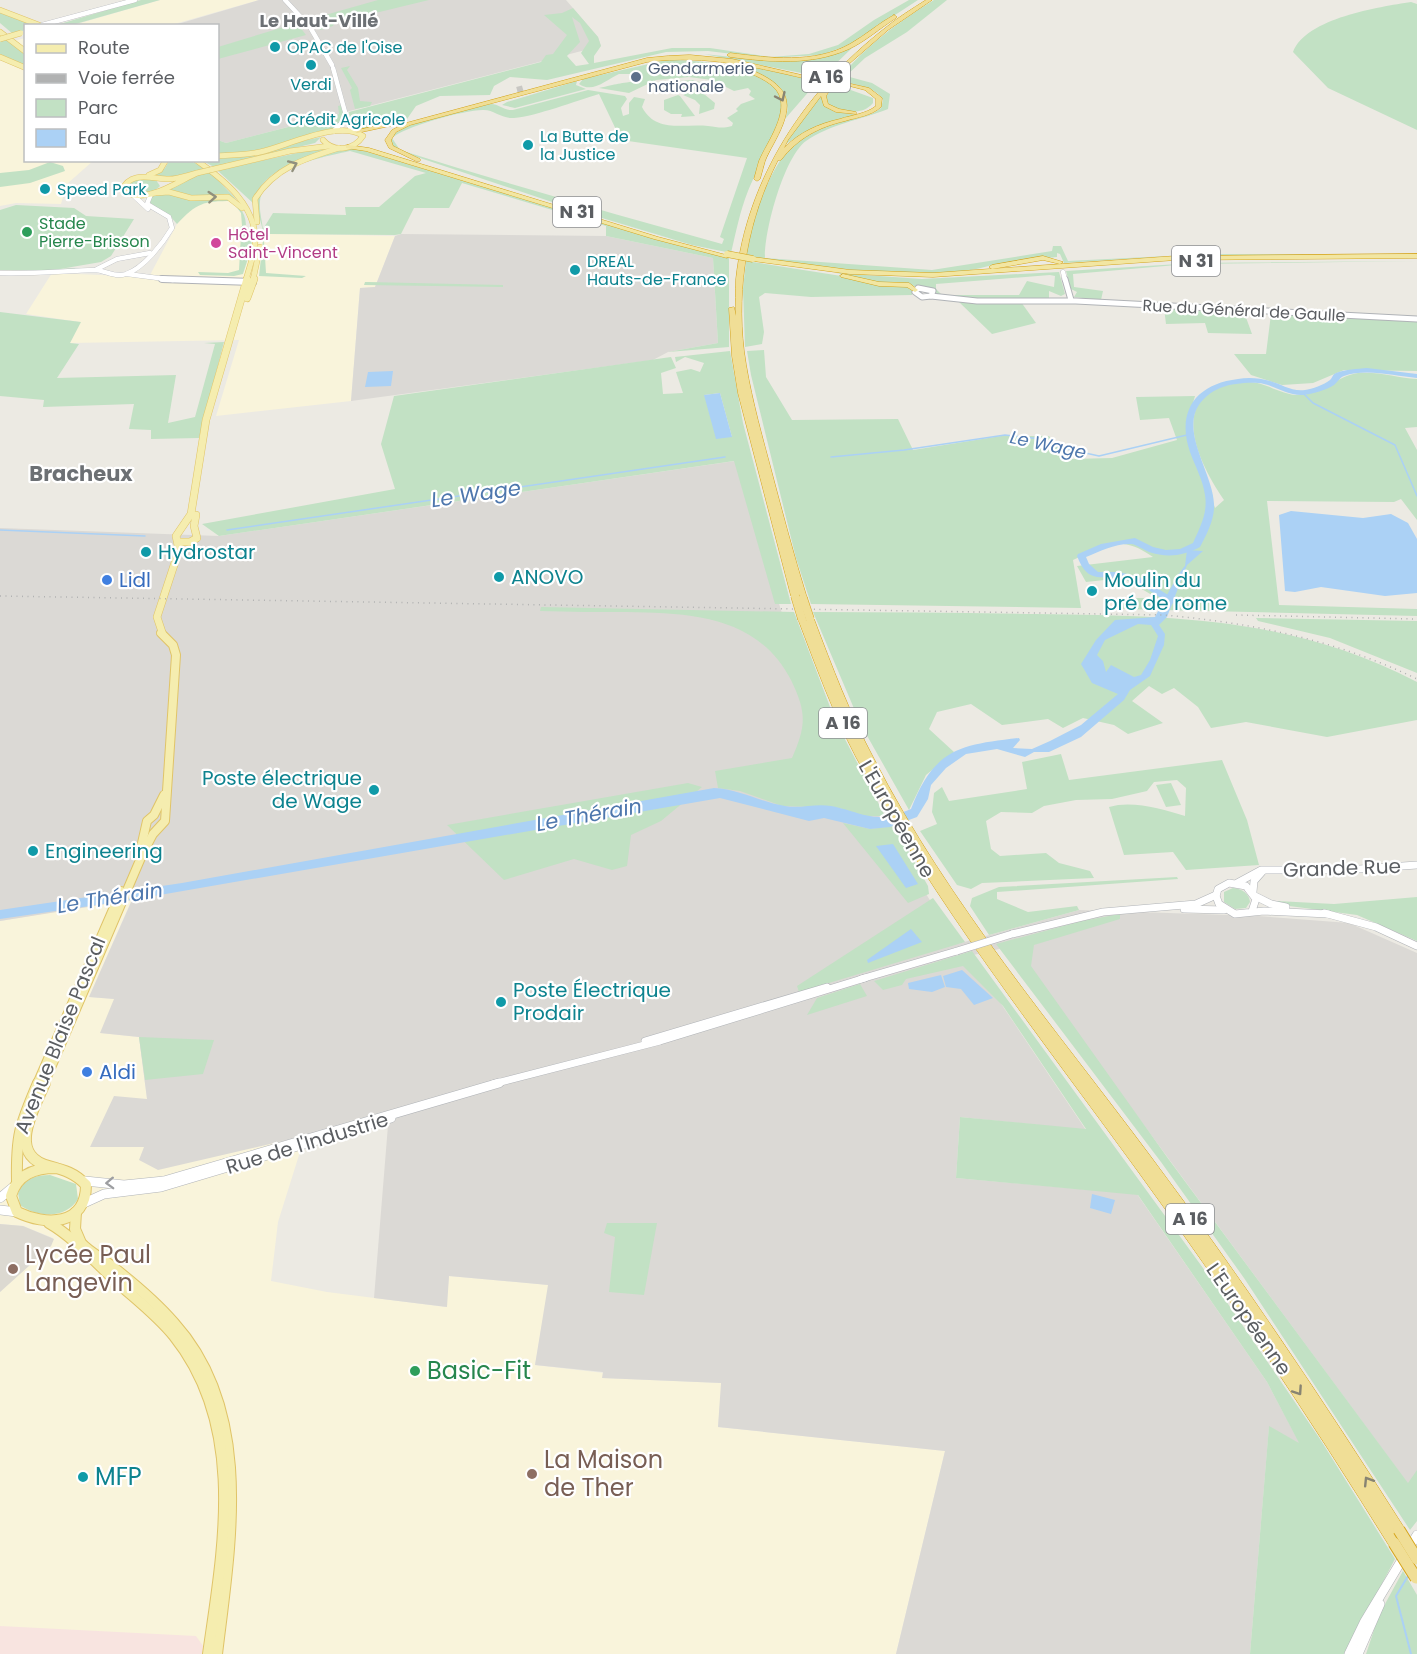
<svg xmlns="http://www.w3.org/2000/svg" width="1417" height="1654" viewBox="0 0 1417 1654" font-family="Poppins,sans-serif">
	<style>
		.commercial { fill: #f9f4db }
		.industrial { fill: #dbd9d5 }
		.education { fill: #dcd9d1 }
		.medical { fill: #f8e4e0 }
		.green { fill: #c2e1c4; fill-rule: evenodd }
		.water { fill: #abd1f5; fill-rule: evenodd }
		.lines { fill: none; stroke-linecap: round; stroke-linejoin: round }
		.stream-far1 { stroke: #abd1f5; stroke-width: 1.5 }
		.stream { stroke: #abd1f5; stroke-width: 2 }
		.river { fill: #abd1f5; fill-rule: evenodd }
		.motorway-tunnel { stroke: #c8c7c3; stroke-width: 6; stroke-dasharray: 6 3; stroke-linecap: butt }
		.tertiary-far3-casing { stroke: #b0b3b7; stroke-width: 5 }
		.tertiary-far2-casing { stroke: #b0b3b7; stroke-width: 7 }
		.tertiary-far1-casing { stroke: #b0b3b7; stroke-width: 8 }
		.tertiary-casing { stroke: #b0b3b7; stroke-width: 10 }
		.secondary-far1-casing { stroke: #b0b2b7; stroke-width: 5 }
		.secondary-casing { stroke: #b0b2b7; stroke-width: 8 }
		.primary-far3-casing { stroke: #e0c468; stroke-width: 6 }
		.primary-far2-casing { stroke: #e0c468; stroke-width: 8 }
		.primary-far1-casing { stroke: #e0c468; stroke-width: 10 }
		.primary-casing { stroke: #e0c468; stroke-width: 12 }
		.trunk-casing { stroke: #d5a41a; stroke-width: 1 }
		.motorway-casing { stroke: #d5a41a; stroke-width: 1 }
		.tertiary-far3 { stroke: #fff; stroke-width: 4.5 }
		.tertiary-far2 { stroke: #fff; stroke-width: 5 }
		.tertiary-far1 { stroke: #fff; stroke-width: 7 }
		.tertiary { stroke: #fff; stroke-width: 9 }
		.secondary-far1 { stroke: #fff; stroke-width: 4.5 }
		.secondary { stroke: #fff; stroke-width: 6 }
		.primary-far3 { stroke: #f5edaf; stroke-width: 5 }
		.primary-far2 { stroke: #f5edaf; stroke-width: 7 }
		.primary-far1 { stroke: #f5edaf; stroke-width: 8 }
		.primary { stroke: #f5edaf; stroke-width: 10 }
		.trunk { fill: #f2e6a2; fill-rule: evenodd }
		.motorway { fill: #f0de96; fill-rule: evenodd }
		.rail { stroke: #b1b2b2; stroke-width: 1.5; stroke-dasharray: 1 4.5; stroke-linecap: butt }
		.tertiary-bridge-casing { stroke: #b0b3b7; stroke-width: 8; stroke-linecap: butt }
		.primary-bridge-casing { stroke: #e0c468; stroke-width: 6; stroke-linecap: butt }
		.trunk-bridge-casing { stroke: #d5a41a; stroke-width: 7; stroke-linecap: butt }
		.motorway-bridge-far2-casing { stroke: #d5a41a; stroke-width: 7; stroke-linecap: butt }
		.motorway-bridge-far1-casing { stroke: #d5a41a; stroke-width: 9; stroke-linecap: butt }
		.motorway-bridge-casing { stroke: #d5a41a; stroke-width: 13; stroke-linecap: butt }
		.tertiary-bridge { stroke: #fff; stroke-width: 7 }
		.primary-bridge { stroke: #f5edaf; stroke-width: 5 }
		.trunk-bridge { stroke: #f2e6a2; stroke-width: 6 }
		.motorway-bridge-far2 { stroke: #f0de96; stroke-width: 6 }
		.motorway-bridge-far1 { stroke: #f0de96; stroke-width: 8 }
		.motorway-bridge { stroke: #f0de96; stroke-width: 11 }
		.oneway { stroke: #888472 }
		.oneway2 { stroke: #91907d }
		.oneway3 { stroke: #9d9ea1 }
		.culture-dot { fill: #0f9aa8; stroke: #fff; stroke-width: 2 }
		.service-dot { fill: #5c6f8a; stroke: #fff; stroke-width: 2 }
		.leisure-dot { fill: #2e9e5b; stroke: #fff; stroke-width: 2 }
		.hotel-dot { fill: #d1479c; stroke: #fff; stroke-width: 2 }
		.shop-dot { fill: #3f7fe0; stroke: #fff; stroke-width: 2 }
		.education-dot { fill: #8d6e63; stroke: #fff; stroke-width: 2 }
		.labels { text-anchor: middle; stroke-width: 4.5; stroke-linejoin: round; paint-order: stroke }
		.far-culture-label { font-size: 16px; fill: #0d838f; stroke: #fff; text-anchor: start }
		.far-service-label { font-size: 16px; fill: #4e5e75; stroke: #fff; text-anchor: start }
		.far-leisure-label { font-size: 16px; fill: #27864d; stroke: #fff; text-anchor: start }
		.far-hotel-label { font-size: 16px; fill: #b23c85; stroke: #fff; text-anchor: start }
		.far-street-label { font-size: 16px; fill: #5b5e62; stroke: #fff }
		.far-quarter-label { font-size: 18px; font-weight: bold; fill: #6c7074; stroke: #fff }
		.shield { fill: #fff; stroke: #8c8e91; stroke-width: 1.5 }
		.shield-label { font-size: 18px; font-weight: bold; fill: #5b5e62 }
		.far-water-label { font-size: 18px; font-style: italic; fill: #4e77ad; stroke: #fff }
		.culture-label { font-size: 20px; fill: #0d838f; stroke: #fff; text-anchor: start }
		.shop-label { font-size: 20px; fill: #366cbe; stroke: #fff; text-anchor: start }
		.street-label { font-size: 20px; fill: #5b5e62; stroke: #fff }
		.neighbourhood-label { font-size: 21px; font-weight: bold; fill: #6c7074; stroke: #fff }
		.water-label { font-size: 21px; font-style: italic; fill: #4e77ad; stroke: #fff }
		.near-education-label { font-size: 24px; fill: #785e54; stroke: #fff; text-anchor: start }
		.near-leisure-label { font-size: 24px; fill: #27864d; stroke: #fff; text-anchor: start }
		.near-culture-label { font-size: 24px; fill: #0d838f; stroke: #fff; text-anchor: start }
	</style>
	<rect width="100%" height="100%" fill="#eceae3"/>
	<g class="commercial">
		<path d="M 160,0 L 259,0 L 171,25 L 70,26 Z"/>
		<path d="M 25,38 L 26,160 L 93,161 L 67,184 L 61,204 L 16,203 L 0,206 L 0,45 Z"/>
		<path d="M 208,201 L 232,201 L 241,213 L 249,233 L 395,236 L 375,287 L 360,288 L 351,401 L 216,416 L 239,340 L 70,343 L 80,322 L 26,314 L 52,273 L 149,277 L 177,224 L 193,206 Z"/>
		<path d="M 132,899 L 89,997 L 115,999 L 101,1033 L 139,1037 L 147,1099 L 305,1136 L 278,1222 L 271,1281 L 327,1292 L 446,1307 L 449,1276 L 549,1285 L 535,1365 L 604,1373 L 603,1378 L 722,1383 L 718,1427 L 945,1451 L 896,1654 L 0,1654 L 0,1292 L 51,1246 L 53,1238 L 23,1226 L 0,1224 L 0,921 Z"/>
	</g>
	<g class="industrial">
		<path d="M 259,0 L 566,0 L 598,37 L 601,46 L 226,143 L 218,140 L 218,26 L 171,26 Z"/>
		<path d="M 401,234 L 606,236 L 713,258 L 718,343 L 668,352 L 653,360 L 351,401 L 360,288 L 375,287 L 395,236 Z"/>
		<path d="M 735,461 L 784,620 L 825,718 L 860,769 L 923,889 L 957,944 L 1079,910 L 1258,916 L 1349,923 L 1417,953 L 1417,1496 L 1012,946 L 969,956 L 1086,1130 L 960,1117 L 956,1178 L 1137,1194 L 1267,1382 L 1300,1444 L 1269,1427 L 1250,1654 L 896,1654 L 945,1451 L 718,1427 L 721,1383 L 602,1378 L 603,1372 L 535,1365 L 548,1285 L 449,1276 L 447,1307 L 374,1298 L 389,1113 L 305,1136 L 158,1170 L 139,1160 L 144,1147 L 90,1147 L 114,1096 L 147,1099 L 139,1037 L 100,1033 L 114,999 L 89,997 L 132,900 L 0,921 L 0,528 L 219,536 Z"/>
	</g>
	<path class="education" d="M 0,1224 L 23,1226 L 54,1239 L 51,1246 L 0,1292 Z"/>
	<path class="medical" d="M 0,1626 L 196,1636 L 203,1646 L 202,1654 L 0,1654 Z"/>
	<g class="green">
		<path d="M 141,0 L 160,0 L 72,25 L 53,26 Z"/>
		<path d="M 378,0 L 429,0 L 334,23 L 333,26 L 320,30 L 311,19 Z"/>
		<path d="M 909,0 L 918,0 L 849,45 L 821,55 L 766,58 L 708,51 L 666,52 L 547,80 L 510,77 L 494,86 L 490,95 L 440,96 L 416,106 L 407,119 L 364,129 L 351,127 L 349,112 L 541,62 L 546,55 L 553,54 L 567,35 L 544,15 L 562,13 L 573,8 L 598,37 L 601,46 L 594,56 L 594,63 L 672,48 L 710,48 L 771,57 L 809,54 L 838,45 L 874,20 ZM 572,17 L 580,23 L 589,41 L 581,53 L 589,64 L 576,66 L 567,56 L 580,42 Z"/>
		<path d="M 934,0 L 947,0 L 907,32 L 865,58 L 846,76 L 872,83 L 890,94 L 888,109 C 861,120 830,124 806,141 C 784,157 764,231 765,258 L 932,270 L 1052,251 L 1053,246 L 1061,246 L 1068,261 L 1207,254 L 1417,255 L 1172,256 L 1064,263 L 1060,254 L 1057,253 L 1057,257 C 1039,259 1020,260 1002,263 C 984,267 966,272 948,273 C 881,276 812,267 746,256 C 753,217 769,161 803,136 C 811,131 823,128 833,124 C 849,118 868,119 881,108 L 883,100 C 875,86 853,84 838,81 L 840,78 C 865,46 900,21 934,0 Z"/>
		<path d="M 1411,2 L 1417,4 L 1417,130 L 1328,88 L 1293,52 C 1306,18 1379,7 1411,2 Z"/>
		<path d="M 0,11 L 34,25 L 26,26 L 25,30 L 13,34 L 0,23 Z"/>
		<path d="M 297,23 L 306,35 L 218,59 L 218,47 Z"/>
		<path d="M 6,39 L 25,55 L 25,67 L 0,56 L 0,41 Z"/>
		<path d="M 852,48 L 822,77 L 704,54 L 760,60 L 812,59 Z"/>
		<path d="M 666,60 C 696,60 780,64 783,105 C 784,122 755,172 748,191 C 740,211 736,232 731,253 L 692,245 L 582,212 L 399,151 L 393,146 L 390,139 C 400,122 471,106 491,104 C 499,104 504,111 513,110 L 588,90 L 625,96 L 627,99 L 621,108 L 623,116 L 629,114 L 629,103 L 634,97 L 645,99 L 642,107 C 656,134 685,123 708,126 C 718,127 721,129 732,126 L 733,123 L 727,118 L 738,111 L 736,109 L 741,104 L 755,99 L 749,95 L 751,91 L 748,88 L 734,91 L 712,80 L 689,77 L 656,80 L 629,93 L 599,88 C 617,84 619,83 639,81 L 638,77 L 632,74 L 619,74 C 607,79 593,94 579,84 L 583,79 ZM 599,94 L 621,140 L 747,158 L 720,237 L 724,239 L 722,244 C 614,214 505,183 400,150 L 392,138 C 403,127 467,109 484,110 C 494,110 502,119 514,118 C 537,116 575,101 599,94 Z"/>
		<path d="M 721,60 L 818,81 L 785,119 C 797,94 763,76 744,68 C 736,64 728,64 721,60 Z"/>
		<path d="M 350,66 L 347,70 L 358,88 L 360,101 L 372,102 L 370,106 L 355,109 L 350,90 L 352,88 L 341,68 Z"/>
		<path d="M 692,80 L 711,85 C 705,94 693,91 682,91 L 675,84 L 680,81 Z"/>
		<path d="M 577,81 L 576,85 L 586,89 L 515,108 L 502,105 L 507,102 Z"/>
		<path d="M 834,84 L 873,98 L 873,103 C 861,117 843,111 829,105 L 826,97 Z"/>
		<path d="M 689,92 L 704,94 L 715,103 L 714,109 L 699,114 L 700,105 L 695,100 L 683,95 Z"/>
		<path d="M 678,95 L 680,96 L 695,116 L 681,117 L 682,114 L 671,114 L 664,110 L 664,100 Z"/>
		<path d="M 820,95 L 823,95 L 824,105 L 835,112 L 859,115 L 816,126 L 784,145 Z"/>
		<path d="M 343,105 L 345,116 L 334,129 L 255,152 L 218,154 L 218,140 L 226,143 L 339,114 L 338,106 Z"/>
		<path d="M 321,137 L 315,143 L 214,167 L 203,161 L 218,160 L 218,157 L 230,157 Z"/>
		<path d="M 321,148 L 334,149 C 304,159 262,168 253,203 L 217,170 Z"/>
		<path d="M 355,148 L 606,224 L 729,258 L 729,347 L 668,352 L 718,343 L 713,258 L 606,236 L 606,226 L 462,183 L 449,208 L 414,208 L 401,234 L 395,235 L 268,234 L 264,241 L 266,273 L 306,276 L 302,278 L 259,276 L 263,240 L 267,235 L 263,234 C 263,224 256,213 257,202 C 258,171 330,149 355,148 ZM 350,151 L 426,173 L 415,176 L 379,207 L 345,207 L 346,215 L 273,213 L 263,229 C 262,220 259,211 260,201 C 265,167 323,157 350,151 Z"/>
		<path d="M 169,161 L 191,161 L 206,169 L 171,178 L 156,175 L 165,168 Z"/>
		<path d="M 50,162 L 63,166 L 65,171 L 30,183 L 0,187 L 0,173 L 29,170 Z"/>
		<path d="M 210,172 L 236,199 L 230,197 L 199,198 L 163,191 L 176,182 Z"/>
		<path d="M 140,178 L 156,180 L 160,186 C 151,196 136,195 125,189 L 127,184 Z"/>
		<path d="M 160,194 C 186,196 245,187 246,225 L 236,230 L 242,226 L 241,213 L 232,201 C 203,201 197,203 177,224 L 170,216 L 150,203 L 151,197 Z"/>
		<path d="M 16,205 L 74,208 L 86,216 L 134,219 L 111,256 L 101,262 L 60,269 L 75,268 L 76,271 L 0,270 L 0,210 Z"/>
		<path d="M 250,228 L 252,246 L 243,274 L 234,276 L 200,275 L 198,272 L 228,273 L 239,270 L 241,234 L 233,233 Z"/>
		<path d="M 746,261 L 905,286 L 912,290 L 912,295 L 811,297 L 765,293 L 759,297 L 764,332 L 762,344 L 745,347 L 743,289 Z"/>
		<path d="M 1417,261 L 1188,264 L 1073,274 L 1074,287 L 1103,291 L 1101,300 L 1074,297 L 1077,292 L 1071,289 L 1066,271 L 1195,263 Z"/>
		<path d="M 1059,272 L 1065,294 L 1061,296 L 1049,291 L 1049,298 L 969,298 L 937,294 L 933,289 L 925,286 L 916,287 L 909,284 L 882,284 L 836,273 L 922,279 ZM 1050,275 L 1055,276 L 1054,287 L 1027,281 L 1019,295 L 942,295 L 936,289 L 936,284 Z"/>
		<path d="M 365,282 L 368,282 L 503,285 L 503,287 L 364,285 Z"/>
		<path d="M 959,302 L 1021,302 L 1036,323 L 992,334 Z"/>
		<path d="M 1164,308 L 1244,312 L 1252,334 L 1208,333 L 1205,323 L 1166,324 Z"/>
		<path d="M 0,312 L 81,322 L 70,343 L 79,344 L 57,378 L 176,375 L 168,423 L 195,417 L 215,344 L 204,343 L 224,342 L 199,438 L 151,439 L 151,430 L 129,429 L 134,404 L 43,407 L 44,400 L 0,396 Z"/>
		<path d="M 1271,314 L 1417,321 L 1417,371 L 1344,370 L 1313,383 L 1282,385 L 1251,375 L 1234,354 L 1266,354 Z"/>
		<path d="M 764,350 L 766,377 L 792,420 L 898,419 L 913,450 L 1001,436 L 1049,436 L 1071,459 L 1112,458 L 1177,440 L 1169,418 L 1140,420 L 1136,397 L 1195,396 L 1186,426 L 1215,508 L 1224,500 C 1193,455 1166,388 1246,382 C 1265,381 1280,395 1299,395 C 1323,394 1337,376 1358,373 C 1378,371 1398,378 1417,379 L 1417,427 L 1405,428 L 1417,450 L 1417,520 L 1401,499 L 1394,502 L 1267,501 L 1279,605 L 1417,609 L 1417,616 L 1120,609 L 1118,598 L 1157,598 L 1123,578 L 1086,582 L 1077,566 L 1153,557 C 1120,534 1107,545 1073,560 L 1081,608 L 811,604 L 796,558 L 751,375 L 747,351 Z"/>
		<path d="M 730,351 L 743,423 L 791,604 L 775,604 L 734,461 L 219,536 L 202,524 L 395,489 L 381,444 L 394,396 L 671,357 L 676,368 L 661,373 L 663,394 L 683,393 L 676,372 L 691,369 L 700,372 L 704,363 L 685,357 L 676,362 L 675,357 ZM 720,393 L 732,437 L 704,395 Z"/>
		<path d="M 541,607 L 794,612 L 835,720 L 885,816 L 858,816 L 840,808 L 782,806 L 740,791 L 718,788 L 715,771 L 792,758 C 806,726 807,713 791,680 C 758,616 691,613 627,612 C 598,612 569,612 540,611 Z"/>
		<path d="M 813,612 C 888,612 962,613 1036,614 C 1174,616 1292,617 1417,682 L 1417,720 L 1327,737 L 1246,722 L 1211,728 L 1198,707 L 1174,688 L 1162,694 L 1149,686 L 1132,701 L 1163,723 L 1128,734 L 1114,725 L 1083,718 L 1063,728 L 1048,719 L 1002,725 L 971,704 L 937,712 L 929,729 L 954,752 L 926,775 L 909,810 L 861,725 Z"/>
		<path d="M 1256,618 L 1417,621 L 1417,673 L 1330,638 L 1258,621 Z"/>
		<path d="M 1061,754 L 1069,780 L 1222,760 L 1247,820 L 1259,865 L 1186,870 L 1173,852 L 1124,855 L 1109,807 C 1132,800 1162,809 1185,816 L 1186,788 L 1177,780 L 1154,782 L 1147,791 L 1112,799 L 1076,800 L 1044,806 L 1032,813 L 1001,812 L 986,821 L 991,849 L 1000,856 L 1046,853 L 1059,863 L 1090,871 L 1094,878 L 982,883 L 971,889 L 957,885 L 920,831 L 937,824 L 932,812 L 934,793 L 942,787 L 949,801 L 1027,789 L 1022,762 Z"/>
		<path d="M 688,783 L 702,787 L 661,821 L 631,835 L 627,866 L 612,870 L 574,859 L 504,880 L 447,825 Z"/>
		<path d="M 1171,783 L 1181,805 L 1166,807 L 1156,785 Z"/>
		<path d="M 843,823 L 870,829 L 894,826 L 928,886 L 929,894 L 908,903 Z"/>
		<path d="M 1177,877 L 1178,879 L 997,892 L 997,899 L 1028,912 L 1077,906 L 1079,910 L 989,935 L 970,906 L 972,898 L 999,887 Z"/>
		<path d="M 1233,888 C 1242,889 1249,893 1250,902 L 1246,908 L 1235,909 L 1224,902 L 1224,892 Z"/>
		<path d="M 1417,897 L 1417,941 L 1357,915 L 1282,905 L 1277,901 L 1334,904 Z"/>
		<path d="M 933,898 L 965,942 L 799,992 L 797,986 Z"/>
		<path d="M 1120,914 L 1120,919 L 1034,945 L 1031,966 L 1167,1157 L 1408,1483 L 1417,1470 L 1417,1521 L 1410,1530 L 1244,1278 L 1161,1162 L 996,944 L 1082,921 Z"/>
		<path d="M 972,951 L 1211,1279 L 1320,1439 L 1395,1559 L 1345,1654 L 1250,1654 L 1269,1426 L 1299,1443 L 1267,1382 L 1138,1195 L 956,1178 L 960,1117 L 1086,1129 L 1003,1006 L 963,966 L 906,979 L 902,985 L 883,990 L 874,981 Z"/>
		<path d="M 860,984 L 867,996 L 807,1015 L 817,998 Z"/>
		<path d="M 139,1037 L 214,1040 L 203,1074 L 145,1080 Z"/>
		<path d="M 50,1175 L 76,1184 L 78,1199 C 66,1219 38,1218 20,1205 L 18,1193 C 24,1179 35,1175 50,1175 Z"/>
		<path d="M 607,1223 L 657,1223 L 644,1295 L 609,1292 L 615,1237 L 604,1233 Z"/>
		<path d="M 1403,1571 L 1417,1595 L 1417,1654 L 1366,1654 L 1379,1615 Z"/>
	</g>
	<g class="water">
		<path d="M 393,371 L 391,386 L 365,387 L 368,372 Z"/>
		<path d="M 720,393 L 732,437 L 716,439 L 704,395 Z"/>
		<path d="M 1291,511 L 1363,518 L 1391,514 L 1408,523 L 1417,539 L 1417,593 L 1385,596 L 1321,587 L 1295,592 L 1285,591 L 1279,515 Z"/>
		<path d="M 1187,550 L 1203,551 L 1187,565 L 1167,617 L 1159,625 L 1165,634 L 1164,645 L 1150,676 L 1130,690 L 1124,700 L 1081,737 L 1049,752 L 1034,752 L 1025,757 L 997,749 L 966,754 L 946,768 L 931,785 L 928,799 L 917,817 L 890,827 L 870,829 L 824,818 L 809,821 L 720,798 L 131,900 L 0,919 L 0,910 L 182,883 L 714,788 C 739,789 760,802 785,806 C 800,809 816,803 831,806 C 866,813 873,825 911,809 C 934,749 959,745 1019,738 L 1020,740 L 1013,748 L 1032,749 L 1050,741 L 1081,725 L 1118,694 L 1092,683 L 1081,664 L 1096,640 L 1115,620 L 1155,617 C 1160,608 1181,568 1185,566 ZM 1138,624 L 1151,625 L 1158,636 L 1150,660 L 1141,675 L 1134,677 L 1111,665 L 1106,672 L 1103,661 L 1097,655 L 1105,640 Z"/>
		<path d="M 893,844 L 918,884 L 906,888 L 876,846 Z"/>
		<path d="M 911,929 L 922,942 L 868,963 L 867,960 Z"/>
		<path d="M 962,970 L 993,998 L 974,1005 L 961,989 L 946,987 L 943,976 Z"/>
		<path d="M 941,975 L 945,987 L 932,992 L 909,989 L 908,983 Z"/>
		<path d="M 1092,1194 L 1115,1200 L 1111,1214 L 1090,1208 Z"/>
	</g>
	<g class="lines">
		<g class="stream-far1">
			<path d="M 1302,392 L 1313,403 L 1395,445 L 1417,496"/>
			<path d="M 831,457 L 904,450 L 1005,435 L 1041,439 L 1049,445 L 1099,456 L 1191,434"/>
			<path d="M 0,530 L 145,536"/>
			<path d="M 227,530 L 725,457"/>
		</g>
		<path class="stream" d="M 1408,1576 L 1396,1596 L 1411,1654"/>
		<path class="river" d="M 1367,368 L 1417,374 L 1417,378 C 1395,376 1366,368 1344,376 C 1339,378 1338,382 1334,385 C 1327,390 1312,394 1303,395 C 1289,396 1277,387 1264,384 C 1255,382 1245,383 1236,384 C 1226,385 1215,389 1207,396 C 1173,424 1213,470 1214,504 C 1215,518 1207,534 1200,547 C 1183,556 1167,558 1149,552 C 1144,550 1137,545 1132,544 C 1116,543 1100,551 1086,557 L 1089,564 L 1098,572 L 1119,572 L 1139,577 L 1173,598 L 1175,600 L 1168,611 L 1162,611 L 1160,609 L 1165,601 C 1153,593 1141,583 1127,580 C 1102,573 1089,587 1077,556 L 1078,554 L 1101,544 L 1135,538 L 1153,547 L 1166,550 L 1180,549 L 1193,543 C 1200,527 1208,513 1205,495 C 1203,480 1195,466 1190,452 C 1176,411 1196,384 1238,379 C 1248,377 1260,378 1270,381 C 1281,384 1292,392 1305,390 C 1312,389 1324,385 1330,380 C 1333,377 1332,375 1336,373 C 1345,369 1358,369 1367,368 Z"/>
		<path class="motorway-tunnel" d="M 517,90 L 524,88"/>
		<g class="tertiary-far3-casing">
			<g id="tertiary-far3">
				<path d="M 285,0 L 310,27 L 332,65"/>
				<path d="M 333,68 C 336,78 348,126 351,129"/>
				<path d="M 334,131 L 347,117"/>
				<path d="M 1063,272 L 1065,280"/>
			</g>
		</g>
		<g class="tertiary-far2-casing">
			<g id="tertiary-far2">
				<path d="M 1065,279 L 1071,300"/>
				<path d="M 918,288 L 933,291 L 931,296 L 922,297 L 915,292 Z"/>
				<path d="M 931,296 L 977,301 L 1076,301 L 1417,319"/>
			</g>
		</g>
		<g class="tertiary-far1-casing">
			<g id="tertiary-far1">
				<path d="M 1237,883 L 1261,870 L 1345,870 L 1417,865"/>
				<path d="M 1253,892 L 1254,881 L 1262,872"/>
				<path d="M 1255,896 L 1271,904 L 1286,907"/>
				<path d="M 1184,909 L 1224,910"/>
				<path d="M 1252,911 L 1256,899 L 1246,886 L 1229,883 L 1218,889 L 1216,896 L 1219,904 L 1235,914 L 1264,911 L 1328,914"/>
				<path d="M 1324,913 L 1376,927 L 1417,946"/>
				<path d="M 1012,934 L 1103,912 L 1196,904 L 1216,895"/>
				<path d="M 861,979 L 957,951"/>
				<path d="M 645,1041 L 827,987"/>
				<path d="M 493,1084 L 660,1041 L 865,978"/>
			</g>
		</g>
		<g class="tertiary-casing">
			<g id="tertiary">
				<path d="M 85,1181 L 124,1185 L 164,1181 L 499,1083"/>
				<path d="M 0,1198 L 12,1188"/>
				<path d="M 82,1204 L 104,1194 L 161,1187 L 391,1118"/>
				<path d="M 0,1210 L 17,1212"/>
				<path d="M 1409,1548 L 1417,1535"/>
				<path d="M 1349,1654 L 1365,1621 L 1403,1558"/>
				<path d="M 1358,1654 L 1380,1604"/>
			</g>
		</g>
		<g class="secondary-far1-casing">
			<g id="secondary-far1">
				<path d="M 42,25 L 135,0"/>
				<path d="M 134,196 L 148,209"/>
				<path d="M 97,269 L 117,259 L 150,253"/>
				<path d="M 0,273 C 32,274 63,271 94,270 C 105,270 115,278 126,274 C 144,268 163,243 172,228 L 169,217 L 147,204 L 151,194"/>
				<path d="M 127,274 L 173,280"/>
			</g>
		</g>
		<g class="secondary-casing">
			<path id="secondary" d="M 162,279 L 253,282"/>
		</g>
		<g class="primary-far3-casing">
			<g id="primary-far3">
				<path d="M 0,10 L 39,25"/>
				<path d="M 0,32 L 26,52"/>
				<path d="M 0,57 L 26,68"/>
				<path d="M 218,156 C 232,155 247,155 260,152 C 287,146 340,119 363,136 C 354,150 334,153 323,140"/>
				<path d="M 196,160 C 223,179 258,206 255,244 C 254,256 249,268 246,280"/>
				<path d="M 227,166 L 290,151 L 329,146"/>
				<path d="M 197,173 C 175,183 144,206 122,190 C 131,170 152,179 169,179 C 178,179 188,175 197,173 Z"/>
				<path d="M 149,175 L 160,170 L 166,160"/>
				<path d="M 155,193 L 169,192 L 191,198 L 228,197 L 242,208"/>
				<path d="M 257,222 L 255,199 C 274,168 306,158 339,148"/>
				<path d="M 253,280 L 260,247"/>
			</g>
		</g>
		<g class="primary-far2-casing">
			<g id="primary-far2">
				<path d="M 247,298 L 254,279"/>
				<path d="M 180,542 L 190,542 L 197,538 L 194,526 L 196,515"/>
				<path d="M 163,635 L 157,617 L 179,550 L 176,536 L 191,514 L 206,420 L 247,279"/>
			</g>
		</g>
		<g class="primary-far1-casing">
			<g id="primary-far1">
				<path d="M 142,843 L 147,821 L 154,815 L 164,795"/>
				<path d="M 37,1084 L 121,891"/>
				<path d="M 44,1084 L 143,853 L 153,834 L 165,821 L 176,655 L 173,645 L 161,633"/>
			</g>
		</g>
		<g class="primary-casing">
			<g id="primary">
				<path d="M 45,1083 C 34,1109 6,1155 49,1166 C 64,1170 75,1173 86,1185 C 86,1226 46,1226 17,1212 L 11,1196 C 17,1174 35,1168 56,1168"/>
				<path d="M 17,1181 C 16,1135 20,1125 38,1083"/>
				<path d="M 76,1212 L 75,1229 L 81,1243 C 89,1252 100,1257 110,1265 C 132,1282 155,1301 174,1323 C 255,1413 230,1545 217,1654"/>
				<path d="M 49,1223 C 75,1238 96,1263 118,1283 C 137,1300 158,1316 174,1336 C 247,1427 223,1549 208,1654"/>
			</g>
		</g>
		<g class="trunk-casing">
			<g id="trunk">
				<path d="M 348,145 L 369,148 L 658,237 L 730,256 L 727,258 L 654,239 L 366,151 L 346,148 L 346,146 Z"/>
				<path d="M 1417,254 L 1417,258 L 1176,260 L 933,277 L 850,274 L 753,261 L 750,259 L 753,257 L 850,270 L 933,273 L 1176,256 Z"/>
				<path d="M 1043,256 L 1063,262 L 1060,264 L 1043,260 L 992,269 L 989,267 L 992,265 Z"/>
				<path d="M 843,274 L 879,282 L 909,283 L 918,290 L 915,292 L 907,287 L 879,286 L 841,277 L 840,276 Z"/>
			</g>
		</g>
		<g class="motorway-casing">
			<g id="motorway">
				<path d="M 926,0 L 932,0 L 888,30 L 850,63 L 831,84 L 833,85 L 826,96 L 828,104 L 839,109 L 856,112 L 856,114 L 836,112 L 824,106 L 821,96 L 788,140 L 784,148 C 800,132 818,124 840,119 C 852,115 866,114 876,106 L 876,99 L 865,90 L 838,83 L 838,81 L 869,88 L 882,98 L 881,107 C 871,116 858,117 845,121 C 819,127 798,138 781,160 L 778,160 C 748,219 736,285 744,351 C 749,388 759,425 769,462 C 781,507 793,553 807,598 L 803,601 L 800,600 L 799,597 L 795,599 L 791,596 L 738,393 L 732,356 L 729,308 L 734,307 L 736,316 C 736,304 735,291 736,279 C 747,178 805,91 884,29 C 897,18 912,9 926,0 Z"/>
				<path d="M 894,15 L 897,17 L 896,18 C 880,28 866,41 849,49 C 811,66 770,62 730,57 L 727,55 L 730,53 C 770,58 814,64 850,44 C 866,35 879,23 894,15 Z"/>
				<path d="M 690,55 L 732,59 L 819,79 L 816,81 C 758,68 708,54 647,62 L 410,125 L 396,132 L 391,140 L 393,146 L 420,159 L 420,161 L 416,161 L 389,148 L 385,140 L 392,130 L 406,123 L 647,58 L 668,56 Z"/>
				<path d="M 741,67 L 745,67 C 758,73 771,78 780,88 C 799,109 773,141 765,161 C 763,167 762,173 760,179 L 757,181 L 754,179 C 756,173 757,167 759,161 C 767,142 791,111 777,91 C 769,80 753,75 741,69 Z"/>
				<path d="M 402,120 L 404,121 L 404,123 L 357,133 L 354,131 Z"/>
				<path d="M 802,616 L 806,619 L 810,616 L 814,619 C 832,667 850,714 874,759 C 948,903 1055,1028 1151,1157 C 1240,1276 1323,1400 1403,1526 L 1405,1530 L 1403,1534 L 1399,1536 L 1396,1535 L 1400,1543 L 1398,1547 L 1394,1549 L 1390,1547 C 1310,1418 1226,1292 1137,1170 C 1039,1035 935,904 856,757 C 833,713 816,666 798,619 Z"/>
			</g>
		</g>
		<use href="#tertiary-far3" class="tertiary-far3"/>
		<use href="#tertiary-far2" class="tertiary-far2"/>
		<use href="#tertiary-far1" class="tertiary-far1"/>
		<use href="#tertiary" class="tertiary"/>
		<use href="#secondary-far1" class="secondary-far1"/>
		<use href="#secondary" class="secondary"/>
		<use href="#primary-far3" class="primary-far3"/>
		<use href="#primary-far2" class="primary-far2"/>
		<use href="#primary-far1" class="primary-far1"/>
		<use href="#primary" class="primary"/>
		<use href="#trunk" class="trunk"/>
		<use href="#motorway" class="motorway"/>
		<g class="rail">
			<path d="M 0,596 L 1164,615 C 1253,623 1336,640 1417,679"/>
			<path d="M 1236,615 L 1417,619"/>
		</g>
		<g class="tertiary-bridge-casing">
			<path id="tertiary-bridge" d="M 957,951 L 1012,934"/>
		</g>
		<g class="primary-bridge-casing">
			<g id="primary-bridge">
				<path d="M 0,39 L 21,33"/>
				<path d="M 197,173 L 227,166"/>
			</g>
		</g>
		<g class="trunk-bridge-casing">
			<path id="trunk-bridge" d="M 727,254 L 753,259"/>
		</g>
		<g class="motorway-bridge-far2-casing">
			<path id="motorway-bridge-far2" d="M 816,79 L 840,84"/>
		</g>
		<g class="motorway-bridge-far1-casing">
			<g id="motorway-bridge-far1">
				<path d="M 795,596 L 802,619"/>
				<path d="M 803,598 L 810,619"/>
			</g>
		</g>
		<g class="motorway-bridge-casing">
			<g id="motorway-bridge">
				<path d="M 1399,1530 L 1417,1559"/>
				<path d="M 1394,1543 L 1416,1578"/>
			</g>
		</g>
		<use href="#tertiary-bridge" class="tertiary-bridge"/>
		<use href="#primary-bridge" class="primary-bridge"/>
		<use href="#trunk-bridge" class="trunk-bridge"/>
		<use href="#motorway-bridge-far2" class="motorway-bridge-far2"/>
		<use href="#motorway-bridge-far1" class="motorway-bridge-far1"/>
		<use href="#motorway-bridge" class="motorway-bridge"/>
	</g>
	<defs><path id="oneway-chevron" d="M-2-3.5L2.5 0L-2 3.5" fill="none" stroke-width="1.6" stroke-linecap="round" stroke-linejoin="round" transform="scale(1.5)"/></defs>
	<g class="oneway">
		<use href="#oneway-chevron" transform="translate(781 97) rotate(65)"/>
		<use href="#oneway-chevron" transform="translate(1298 1391) rotate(56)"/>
		<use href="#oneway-chevron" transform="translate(1368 1481) rotate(-122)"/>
	</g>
	<g class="oneway2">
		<use href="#oneway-chevron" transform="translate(293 165) rotate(-24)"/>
		<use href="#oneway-chevron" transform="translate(212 197) rotate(-4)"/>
	</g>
	<use class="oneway3" href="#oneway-chevron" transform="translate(110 1183) rotate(178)"/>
	<g class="culture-dot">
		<circle cx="275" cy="47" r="6"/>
		<circle cx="311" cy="65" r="6"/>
		<circle cx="275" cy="119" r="6"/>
		<circle cx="528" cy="145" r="6"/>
		<circle cx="45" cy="189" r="6"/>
		<circle cx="575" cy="270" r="6"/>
		<circle cx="146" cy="552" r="6"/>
		<circle cx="499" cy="577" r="6"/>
		<circle cx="1092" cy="591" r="6"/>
		<circle cx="374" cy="790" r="6"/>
		<circle cx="33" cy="851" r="6"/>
		<circle cx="501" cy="1002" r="6"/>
		<circle cx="83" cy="1477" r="6"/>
	</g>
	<circle class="service-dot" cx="636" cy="77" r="6"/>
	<g class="leisure-dot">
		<circle cx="27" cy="232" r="6"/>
		<circle cx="415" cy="1371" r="6"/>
	</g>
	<circle class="hotel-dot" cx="216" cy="243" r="6"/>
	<g class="shop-dot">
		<circle cx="107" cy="580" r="6"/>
		<circle cx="87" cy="1072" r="6"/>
	</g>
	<g class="education-dot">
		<circle cx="13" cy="1269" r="6"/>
		<circle cx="532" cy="1474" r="6"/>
	</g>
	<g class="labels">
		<g class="far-culture-label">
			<text x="287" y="53">OPAC de l'Oise</text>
			<text x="311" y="90" text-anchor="middle">Verdi</text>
			<text x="287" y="125">Crédit Agricole</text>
			<text x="540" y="142">La Butte de<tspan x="540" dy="18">la Justice</tspan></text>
			<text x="57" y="195">Speed Park</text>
			<text x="587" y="267">DREAL<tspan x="587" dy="18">Hauts-de-France</tspan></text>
		</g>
		<g class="far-service-label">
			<text x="648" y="74">Gendarmerie<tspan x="648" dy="18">nationale</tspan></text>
		</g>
		<g class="far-leisure-label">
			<text x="39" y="229">Stade<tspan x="39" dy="18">Pierre-Brisson</tspan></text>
		</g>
		<g class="far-hotel-label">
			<text x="228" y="240">Hôtel<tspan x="228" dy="18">Saint-Vincent</tspan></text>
		</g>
		<g class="far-street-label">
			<text transform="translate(1244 310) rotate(3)" y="6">Rue du Général de Gaulle</text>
		</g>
		<g class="far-quarter-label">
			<text x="319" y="27">Le Haut-Villé</text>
		</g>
		<g class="shield">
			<rect x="802" y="62" width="48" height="30" rx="4.5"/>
			<rect x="553" y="197" width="48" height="30" rx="4.5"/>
			<rect x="1172" y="246" width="48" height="30" rx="4.5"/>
			<rect x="819" y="708" width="48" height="30" rx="4.5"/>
			<rect x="1166" y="1204" width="48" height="30" rx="4.5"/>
		</g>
		<g class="shield-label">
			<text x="826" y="83">A 16</text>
			<text x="577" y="218">N 31</text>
			<text x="1196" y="267">N 31</text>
			<text x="843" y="729">A 16</text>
			<text x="1190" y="1225">A 16</text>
		</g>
		<g class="far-water-label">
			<text transform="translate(1048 445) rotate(12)" y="6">Le Wage</text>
		</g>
		<g class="culture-label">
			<text x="158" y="559">Hydrostar</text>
			<text x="511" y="584">ANOVO</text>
			<text x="1104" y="587">Moulin du<tspan x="1104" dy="23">pré de rome</tspan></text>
			<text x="362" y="785" text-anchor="end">Poste électrique<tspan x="362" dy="23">de Wage</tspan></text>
			<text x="45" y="858">Engineering</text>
			<text x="513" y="997">Poste Électrique<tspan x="513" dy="23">Prodair</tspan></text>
		</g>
		<g class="shop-label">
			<text x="119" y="587">Lidl</text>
			<text x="99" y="1079">Aldi</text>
		</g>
		<g class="street-label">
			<text transform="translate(897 819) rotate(60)" y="7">L'Européenne</text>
			<text transform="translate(1342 868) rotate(-2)" y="7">Grande Rue</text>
			<text transform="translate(60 1035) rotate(-68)" y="7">Avenue Blaise Pascal</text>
			<text transform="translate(307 1143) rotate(-17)" y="7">Rue de l'Industrie</text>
			<text transform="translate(1249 1319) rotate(55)" y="7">L'Européenne</text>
		</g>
		<g class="neighbourhood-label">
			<text x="81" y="481">Bracheux</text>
		</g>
		<g class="water-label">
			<text transform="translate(476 494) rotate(-8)" y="7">Le Wage</text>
			<text transform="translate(589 815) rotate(-10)" y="7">Le Thérain</text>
			<text transform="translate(110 898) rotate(-9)" y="7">Le Thérain</text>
		</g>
		<g class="near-education-label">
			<text x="25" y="1263">Lycée Paul<tspan x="25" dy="28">Langevin</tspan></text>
			<text x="544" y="1468">La Maison<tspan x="544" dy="28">de Ther</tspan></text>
		</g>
		<g class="near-leisure-label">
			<text x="427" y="1379">Basic-Fit</text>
		</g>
		<g class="near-culture-label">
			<text x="95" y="1485">MFP</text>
		</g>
	</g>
	<rect x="24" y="24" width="195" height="138" fill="#ffffff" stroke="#bdbfc0" stroke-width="1.5"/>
	<rect x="36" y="44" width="30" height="9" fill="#f5edaf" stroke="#bdbfc0" stroke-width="1.5"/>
	<text x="78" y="54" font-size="18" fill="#5b5e62">Route</text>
	<rect x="36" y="74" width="30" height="9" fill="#b1b2b2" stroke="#bdbfc0" stroke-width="1.5"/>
	<text x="78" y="84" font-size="18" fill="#5b5e62">Voie ferrée</text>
	<rect x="36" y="99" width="30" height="18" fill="#c2e1c4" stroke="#bdbfc0" stroke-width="1.5"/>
	<text x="78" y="114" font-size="18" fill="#5b5e62">Parc</text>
	<rect x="36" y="129" width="30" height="18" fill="#abd1f5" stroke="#bdbfc0" stroke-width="1.5"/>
	<text x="78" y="144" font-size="18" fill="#5b5e62">Eau</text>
</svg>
